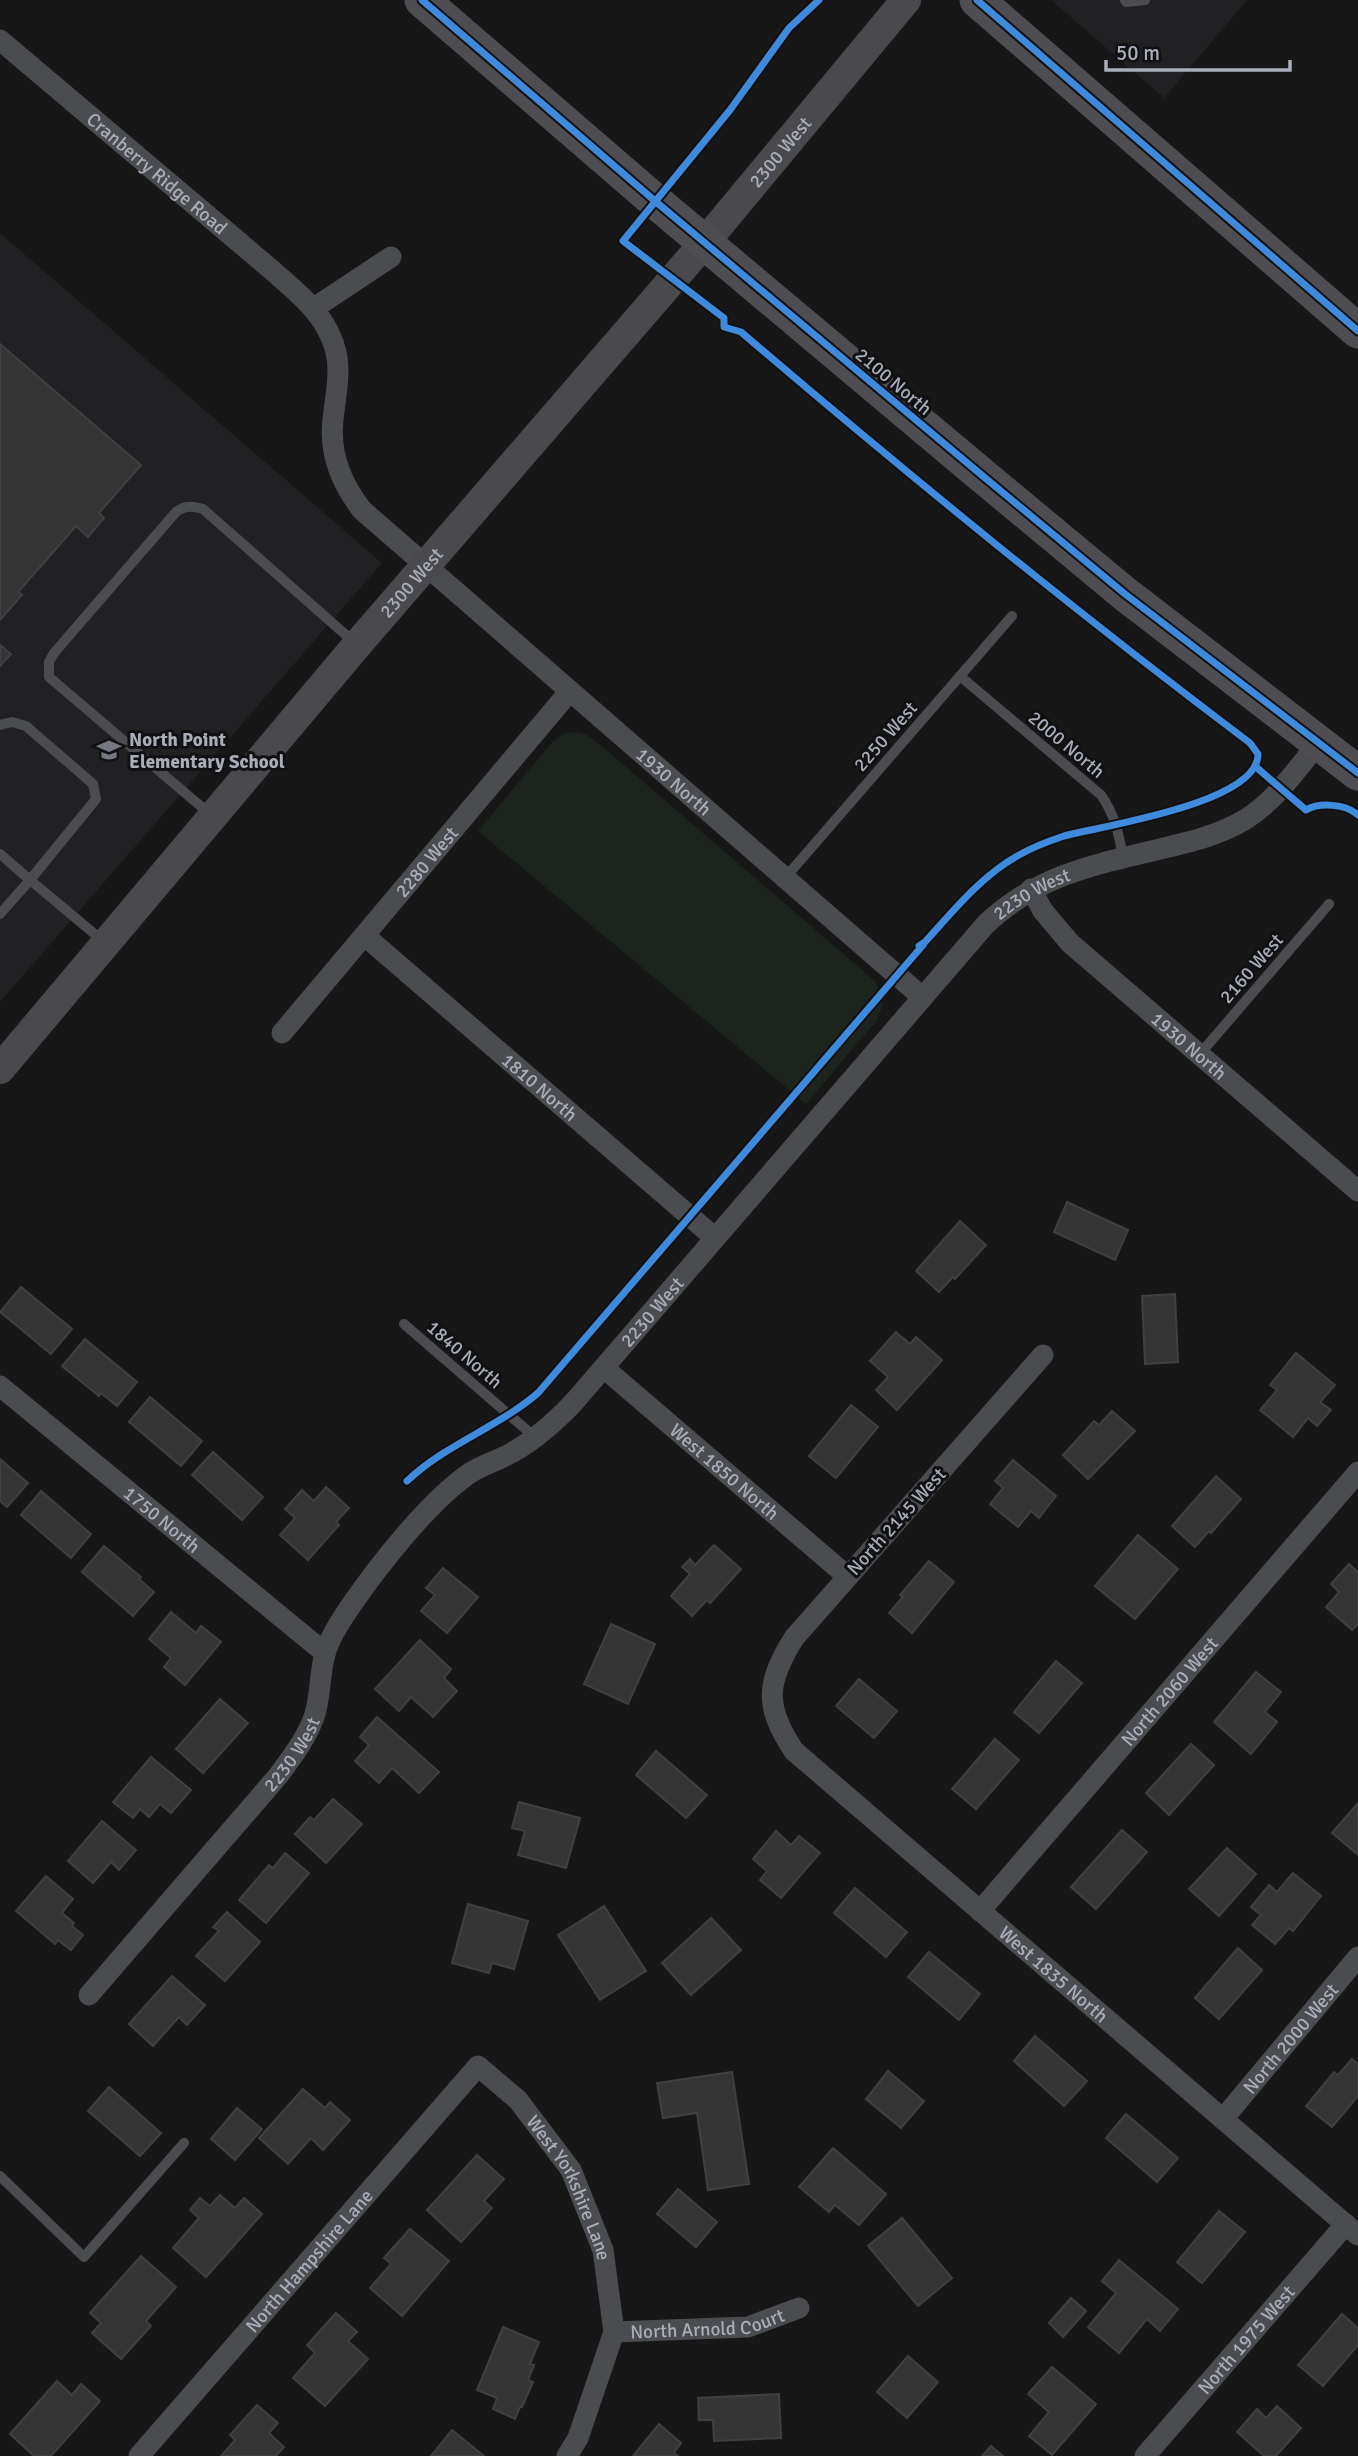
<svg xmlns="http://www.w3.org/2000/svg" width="1358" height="2456" viewBox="0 0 1358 2456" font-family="Signika,sans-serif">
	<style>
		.built { fill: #212123 }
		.green { fill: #1d241e }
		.building { fill: #353536; stroke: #3f4043; stroke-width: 2 }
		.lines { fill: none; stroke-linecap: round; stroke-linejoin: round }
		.service { stroke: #4b4c50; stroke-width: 10 }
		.minor { stroke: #4b4c50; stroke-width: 21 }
		.secondary { stroke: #4a4a4e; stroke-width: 30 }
		.trunk { stroke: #4e4e52; stroke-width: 35 }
		.cycleway-casing { stroke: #111113; stroke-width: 11 }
		.cycleway { stroke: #408adc; stroke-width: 7 }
		.labels { text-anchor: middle; stroke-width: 6; stroke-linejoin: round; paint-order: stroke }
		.street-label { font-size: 19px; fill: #a8adb8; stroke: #111113 }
		.poi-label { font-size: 19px; font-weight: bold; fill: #a8adb8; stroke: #111113; text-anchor: start }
	</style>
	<rect width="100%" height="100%" fill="#171717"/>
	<g class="built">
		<path d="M 1051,0 L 1247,0 L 1164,98 Z"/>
		<path d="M 0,233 L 382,563 L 0,1002 Z"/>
	</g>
	<path class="green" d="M 575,732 L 585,734 L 597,742 L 875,981 C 884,995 884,1005 877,1020 L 806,1104 L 478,831 L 554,740 L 564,734 Z"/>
	<g class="building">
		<path d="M 0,344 L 141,465 L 99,513 L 104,518 L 88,537 L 76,526 L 18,592 L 22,595 L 0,620 Z"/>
		<path d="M 0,645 L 11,654 L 0,666 Z"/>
		<path d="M 1067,1202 L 1128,1230 L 1115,1260 L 1054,1232 Z"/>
		<path d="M 960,1221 L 986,1245 L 955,1279 L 953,1277 L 939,1292 L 916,1271 Z"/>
		<path d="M 21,1287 L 72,1329 L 51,1354 L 0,1312 Z"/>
		<path d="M 1175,1294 L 1178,1362 L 1145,1364 L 1142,1296 Z"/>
		<path d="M 896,1332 L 910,1344 L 916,1337 L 942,1360 L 897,1410 L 876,1390 L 888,1377 L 870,1361 Z"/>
		<path d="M 85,1339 L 137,1382 L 117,1406 L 101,1393 L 99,1396 L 62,1366 Z"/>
		<path d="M 1296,1353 L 1335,1385 L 1320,1402 L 1331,1410 L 1317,1426 L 1308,1418 L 1293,1437 L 1260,1410 L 1277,1390 L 1270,1385 Z"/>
		<path d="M 150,1397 L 202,1441 L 181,1466 L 129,1422 Z"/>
		<path d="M 851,1405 L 878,1427 L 836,1478 L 809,1456 Z"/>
		<path d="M 1112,1411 L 1135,1431 L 1088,1479 L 1063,1455 L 1094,1421 L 1099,1425 Z"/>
		<path d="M 213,1452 L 263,1497 L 242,1520 L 192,1475 Z"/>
		<path d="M 0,1459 L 28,1483 L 7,1507 L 0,1501 Z"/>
		<path d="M 1013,1460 L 1056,1496 L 1039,1518 L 1031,1511 L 1018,1527 L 990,1504 L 1003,1488 L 995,1481 Z"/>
		<path d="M 1216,1476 L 1241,1499 L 1211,1533 L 1209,1531 L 1195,1547 L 1172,1526 Z"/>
		<path d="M 326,1487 L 349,1508 L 336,1522 L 339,1525 L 308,1560 L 280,1535 L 295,1518 L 285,1509 L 302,1490 L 314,1501 Z"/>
		<path d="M 41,1491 L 91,1534 L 71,1558 L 21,1515 Z"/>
		<path d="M 1138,1535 L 1178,1569 L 1135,1619 L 1095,1586 Z"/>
		<path d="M 714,1545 L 741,1569 L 710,1603 L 707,1600 L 692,1616 L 671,1596 L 690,1574 L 682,1567 L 690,1559 L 695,1565 Z"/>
		<path d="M 104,1546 L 141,1577 L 139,1579 L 154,1592 L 133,1616 L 82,1572 Z"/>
		<path d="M 929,1561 L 954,1582 L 912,1633 L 889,1613 L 903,1597 L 900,1595 Z"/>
		<path d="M 1349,1564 L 1358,1572 L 1358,1624 L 1352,1630 L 1326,1607 L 1339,1592 L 1331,1584 Z"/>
		<path d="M 443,1568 L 478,1597 L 447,1633 L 421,1611 L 435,1595 L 426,1588 Z"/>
		<path d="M 171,1612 L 196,1633 L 201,1626 L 221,1642 L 185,1685 L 164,1667 L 171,1658 L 149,1639 Z"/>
		<path d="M 611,1624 L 655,1644 L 628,1704 L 584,1684 Z"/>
		<path d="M 420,1640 L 451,1669 L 444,1678 L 457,1691 L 433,1717 L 411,1697 L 399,1711 L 375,1689 Z"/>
		<path d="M 1056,1661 L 1082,1683 L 1039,1733 L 1014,1712 Z"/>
		<path d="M 1256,1672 L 1281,1692 L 1265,1712 L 1277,1722 L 1251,1754 L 1214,1722 Z"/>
		<path d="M 859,1679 L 897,1711 L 874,1738 L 836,1706 Z"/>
		<path d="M 220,1699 L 248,1723 L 203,1773 L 176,1749 Z"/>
		<path d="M 377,1717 L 439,1772 L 419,1793 L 392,1768 L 379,1783 L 355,1761 L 369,1745 L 360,1737 Z"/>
		<path d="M 995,1739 L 1019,1760 L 976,1809 L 952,1789 Z"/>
		<path d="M 1191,1744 L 1214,1765 L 1169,1815 L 1146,1793 Z"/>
		<path d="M 656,1751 L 707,1795 L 686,1818 L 636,1775 Z"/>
		<path d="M 151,1757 L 191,1790 L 171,1813 L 160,1804 L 149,1817 L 140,1809 L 133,1818 L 113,1802 Z"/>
		<path d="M 333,1799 L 362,1824 L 326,1863 L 295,1834 L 310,1817 L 314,1820 Z"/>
		<path d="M 519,1802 L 580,1818 L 566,1868 L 518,1855 L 525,1831 L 512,1828 Z"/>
		<path d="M 1358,1803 L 1358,1855 L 1332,1833 Z"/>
		<path d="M 102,1821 L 136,1850 L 119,1870 L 111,1862 L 93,1883 L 68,1861 Z"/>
		<path d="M 1122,1830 L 1147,1852 L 1096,1909 L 1071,1887 Z"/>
		<path d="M 776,1831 L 791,1845 L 799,1836 L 820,1853 L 781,1898 L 760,1880 L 767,1871 L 753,1859 Z"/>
		<path d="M 1227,1848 L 1256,1874 L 1219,1916 L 1189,1889 Z"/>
		<path d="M 285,1853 L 309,1873 L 266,1923 L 239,1900 L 269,1865 L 273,1868 Z"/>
		<path d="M 1293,1873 L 1321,1896 L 1293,1931 L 1289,1928 L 1275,1944 L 1252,1925 L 1261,1915 L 1251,1907 L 1269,1885 L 1277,1892 Z"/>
		<path d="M 46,1876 L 73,1899 L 62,1913 L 74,1923 L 72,1926 L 83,1935 L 71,1950 L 58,1940 L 55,1944 L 16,1911 Z"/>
		<path d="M 855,1888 L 907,1932 L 886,1957 L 834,1913 Z"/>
		<path d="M 468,1904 L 528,1921 L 514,1969 L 492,1963 L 489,1973 L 452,1963 Z"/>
		<path d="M 604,1906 L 646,1971 L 600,2000 L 558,1935 Z"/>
		<path d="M 227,1912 L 260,1942 L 225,1981 L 196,1956 L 219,1931 L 213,1927 Z"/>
		<path d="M 711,1918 L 741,1950 L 691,1995 L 662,1963 Z"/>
		<path d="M 1238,1948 L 1262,1970 L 1219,2019 L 1195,1998 Z"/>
		<path d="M 929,1952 L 980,1994 L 959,2020 L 908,1977 Z"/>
		<path d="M 172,1976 L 205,2005 L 187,2025 L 179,2017 L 153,2046 L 129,2024 Z"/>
		<path d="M 1035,2036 L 1087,2081 L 1064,2106 L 1014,2061 Z"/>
		<path d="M 1352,2059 L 1358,2064 L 1358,2096 L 1332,2127 L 1306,2106 L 1334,2072 L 1338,2075 Z"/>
		<path d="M 888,2071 L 924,2101 L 901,2128 L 866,2099 Z"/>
		<path d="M 732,2072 L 749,2184 L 708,2190 L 697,2113 L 663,2118 L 657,2083 Z"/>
		<path d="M 109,2087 L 161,2133 L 140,2156 L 88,2111 Z"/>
		<path d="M 303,2089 L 325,2108 L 330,2102 L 350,2120 L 323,2150 L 311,2138 L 288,2164 L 259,2138 Z"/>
		<path d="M 237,2108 L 262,2129 L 235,2160 L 211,2139 Z"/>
		<path d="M 1126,2114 L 1178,2158 L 1157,2182 L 1106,2138 Z"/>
		<path d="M 833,2148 L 886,2194 L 859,2225 L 835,2205 L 829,2212 L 799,2187 Z"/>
		<path d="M 477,2155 L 504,2179 L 484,2201 L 492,2208 L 461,2242 L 427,2210 Z"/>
		<path d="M 678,2189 L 717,2222 L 696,2247 L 657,2214 Z"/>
		<path d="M 220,2195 L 235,2208 L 244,2198 L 262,2214 L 206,2277 L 173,2248 L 199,2218 L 190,2210 L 200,2198 L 210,2206 Z"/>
		<path d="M 1219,2211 L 1245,2232 L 1202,2283 L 1177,2262 Z"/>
		<path d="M 902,2218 L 952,2278 L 918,2306 L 868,2246 Z"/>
		<path d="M 410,2229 L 449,2261 L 402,2316 L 370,2288 L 391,2264 L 384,2258 Z"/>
		<path d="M 141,2256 L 176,2287 L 146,2321 L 151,2326 L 121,2359 L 92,2333 L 101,2323 L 90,2313 Z"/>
		<path d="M 1119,2260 L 1178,2309 L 1160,2331 L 1147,2319 L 1119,2353 L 1088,2327 L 1116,2293 L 1102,2281 Z"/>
		<path d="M 1071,2298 L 1086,2311 L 1063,2337 L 1049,2323 Z"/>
		<path d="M 336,2313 L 357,2332 L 348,2341 L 368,2359 L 325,2406 L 293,2378 L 315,2353 L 307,2345 Z"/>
		<path d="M 1342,2314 L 1358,2328 L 1358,2345 L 1323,2386 L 1298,2365 Z"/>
		<path d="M 503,2327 L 539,2342 L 530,2364 L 534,2365 L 528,2380 L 533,2382 L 522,2407 L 520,2407 L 515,2419 L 493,2409 L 497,2398 L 477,2390 Z"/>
		<path d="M 908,2356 L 938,2382 L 907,2418 L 877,2392 Z"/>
		<path d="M 1052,2367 L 1096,2404 L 1052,2455 L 1029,2436 L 1049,2412 L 1028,2394 Z"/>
		<path d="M 57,2381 L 72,2395 L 81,2384 L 100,2401 L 51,2456 L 34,2456 L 10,2434 Z"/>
		<path d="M 779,2394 L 781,2438 L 714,2441 L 713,2420 L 699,2420 L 698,2398 Z"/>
		<path d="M 257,2405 L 278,2423 L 269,2433 L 284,2447 L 276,2456 L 221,2456 L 235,2440 L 230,2435 Z"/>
		<path d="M 1277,2406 L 1301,2428 L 1276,2456 L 1264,2456 L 1237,2432 L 1257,2409 L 1266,2418 Z"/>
		<path d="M 659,2424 L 681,2443 L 674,2453 L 678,2456 L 633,2456 Z"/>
		<path d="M 452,2430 L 484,2456 L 431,2456 Z"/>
		<path d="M 991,2446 L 1003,2456 L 982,2456 Z"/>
	</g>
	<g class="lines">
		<g class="service">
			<path d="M 1125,0 L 1126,2 L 1145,0"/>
			<path d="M 960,676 L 1101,795 C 1115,815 1119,834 1123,858"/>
			<path d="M 0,725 L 12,722 L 26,726 L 93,784 L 96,799 L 30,880 L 0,854"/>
			<path d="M 211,815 L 49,677 L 49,662 L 54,653 L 176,512 C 185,505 193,506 203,509 L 355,643"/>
			<path d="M 785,878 L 1012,616"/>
			<path d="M 0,914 L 30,880 L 103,941"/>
			<path d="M 1199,1055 L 1329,904"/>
			<path d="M 404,1324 L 536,1438"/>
			<path d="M 0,2176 L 84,2257 L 184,2143"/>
		</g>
		<g class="minor">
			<path id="s1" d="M 0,40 L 273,271 C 294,290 318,308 330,335 C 344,364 336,389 333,420 C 329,454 341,483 362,510 L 922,997"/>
			<path d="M 314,308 L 391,257"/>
			<path id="s2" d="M 1031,889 L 1043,911 L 1070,943 L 1358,1191"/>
			<path id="s3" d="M 365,936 L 715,1238"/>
			<path id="s4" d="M 282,1033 L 570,691"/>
			<path id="s5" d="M 1043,1355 L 794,1638 C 766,1683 764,1706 794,1751 L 1358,2235"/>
			<path id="s6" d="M 604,1368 L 847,1576"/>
			<path id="s7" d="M 0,1386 L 325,1653"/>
			<path id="s8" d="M 980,1911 L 1358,1472"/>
			<path id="s9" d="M 89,1995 L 278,1776 C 292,1757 306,1739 314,1717 C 321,1697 319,1675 325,1654 C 329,1639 341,1620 350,1607 C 378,1566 429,1501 470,1473 C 483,1465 499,1460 513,1452 C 536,1439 556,1421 574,1402 L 986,924 C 1038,875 1093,865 1160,849 C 1190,842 1220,835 1246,819 C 1276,800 1297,769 1319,742"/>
			<path id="s10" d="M 1223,2119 L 1358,1957"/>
			<path id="s11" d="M 614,2332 L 748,2327 L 799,2308"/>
			<path id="s12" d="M 139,2456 L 478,2066 L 518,2100 L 571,2170 L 603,2250 L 614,2332 L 578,2438 L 567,2456"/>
			<path id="s13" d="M 1145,2456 L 1346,2224"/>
		</g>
		<path class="secondary" id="s14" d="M 0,1069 L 357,645 L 705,242 L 906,0"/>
		<g class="trunk">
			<path d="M 422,0 L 655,201 L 978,472 L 1125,594 L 1358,773"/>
			<path d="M 977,0 L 1358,331"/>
		</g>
		<g class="cycleway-casing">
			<g id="cycleway">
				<path d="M 422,0 L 655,201 L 978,472 L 1125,594 L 1358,773"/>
				<path d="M 819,0 L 789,28 L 730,110 L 623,241 L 724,318 L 724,327 L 741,332 C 907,474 1076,612 1250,743 L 1258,754 C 1259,803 1102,826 1064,836 C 1049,841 1033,847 1019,855 C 981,876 954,910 925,942 L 919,946"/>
				<path d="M 977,0 L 1358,331"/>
				<path d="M 1256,767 L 1306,810 C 1320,802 1346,804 1358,815"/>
				<path d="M 407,1481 C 446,1444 497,1428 538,1393 L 923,945"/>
			</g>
		</g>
		<use href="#cycleway" class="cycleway"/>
	</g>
	<defs>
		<g id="school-bare" transform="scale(1.89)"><path d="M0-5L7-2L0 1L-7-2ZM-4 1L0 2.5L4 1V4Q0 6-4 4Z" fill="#757880" stroke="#111113" stroke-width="2.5" paint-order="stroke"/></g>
	</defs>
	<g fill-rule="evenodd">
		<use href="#school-bare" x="109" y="750"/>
	</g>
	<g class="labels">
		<g class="street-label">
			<text dy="7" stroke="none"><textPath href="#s14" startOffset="1204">2300 West</textPath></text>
			<text dy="7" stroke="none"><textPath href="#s1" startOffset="206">Cranberry Ridge Road</textPath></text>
			<text transform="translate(894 381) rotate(40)" y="7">2100 North</text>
			<text dy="7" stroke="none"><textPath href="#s14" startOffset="637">2300 West</textPath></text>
			<text transform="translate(885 736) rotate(-49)" y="7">2250 West</text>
			<text transform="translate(1067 744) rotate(40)" y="7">2000 North</text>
			<text dy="7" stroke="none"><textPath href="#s1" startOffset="1041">1930 North</textPath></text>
			<text dy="7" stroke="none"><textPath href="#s4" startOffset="224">2280 West</textPath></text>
			<text dy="7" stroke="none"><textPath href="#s9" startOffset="1470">2230 West</textPath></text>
			<text transform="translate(1251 968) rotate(-49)" y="7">2160 West</text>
			<text dy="7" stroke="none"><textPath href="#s2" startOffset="224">1930 North</textPath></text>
			<text dy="7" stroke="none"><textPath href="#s3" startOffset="231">1810 North</textPath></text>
			<text dy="7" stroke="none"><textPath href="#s9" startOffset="903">2230 West</textPath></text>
			<text transform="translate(465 1354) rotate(41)" y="7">1840 North</text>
			<text dy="7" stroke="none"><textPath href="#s6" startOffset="159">West 1850 North</textPath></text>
			<text dy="7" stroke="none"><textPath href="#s7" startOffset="210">1750 North</textPath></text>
			<text transform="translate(896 1521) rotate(-48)" y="7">North 2145 West</text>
			<text dy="7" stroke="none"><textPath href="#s8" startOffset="290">North 2060 West</textPath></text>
			<text dy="7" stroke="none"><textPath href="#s9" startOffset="315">2230 West</textPath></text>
			<text dy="7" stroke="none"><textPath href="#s5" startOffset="842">West 1835 North</textPath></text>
			<text dy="7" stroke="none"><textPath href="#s10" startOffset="105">North 2000 West</textPath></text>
			<text dy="7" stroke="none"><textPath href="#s12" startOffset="672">West Yorkshire Lane</textPath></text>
			<text dy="7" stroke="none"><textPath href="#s12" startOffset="259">North Hampshire Lane</textPath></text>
			<text dy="7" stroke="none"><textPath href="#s11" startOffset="94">North Arnold Court</textPath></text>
			<text dy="7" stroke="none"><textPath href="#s13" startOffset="154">North 1975 West</textPath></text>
		</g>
		<g class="poi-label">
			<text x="129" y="746">North Point<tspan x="129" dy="22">Elementary School</tspan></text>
		</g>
	</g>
	<path d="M1106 60v10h184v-10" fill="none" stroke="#a8adb8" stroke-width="3.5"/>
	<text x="1116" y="60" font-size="21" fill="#a8adb8" stroke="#111113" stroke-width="5" paint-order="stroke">50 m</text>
</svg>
